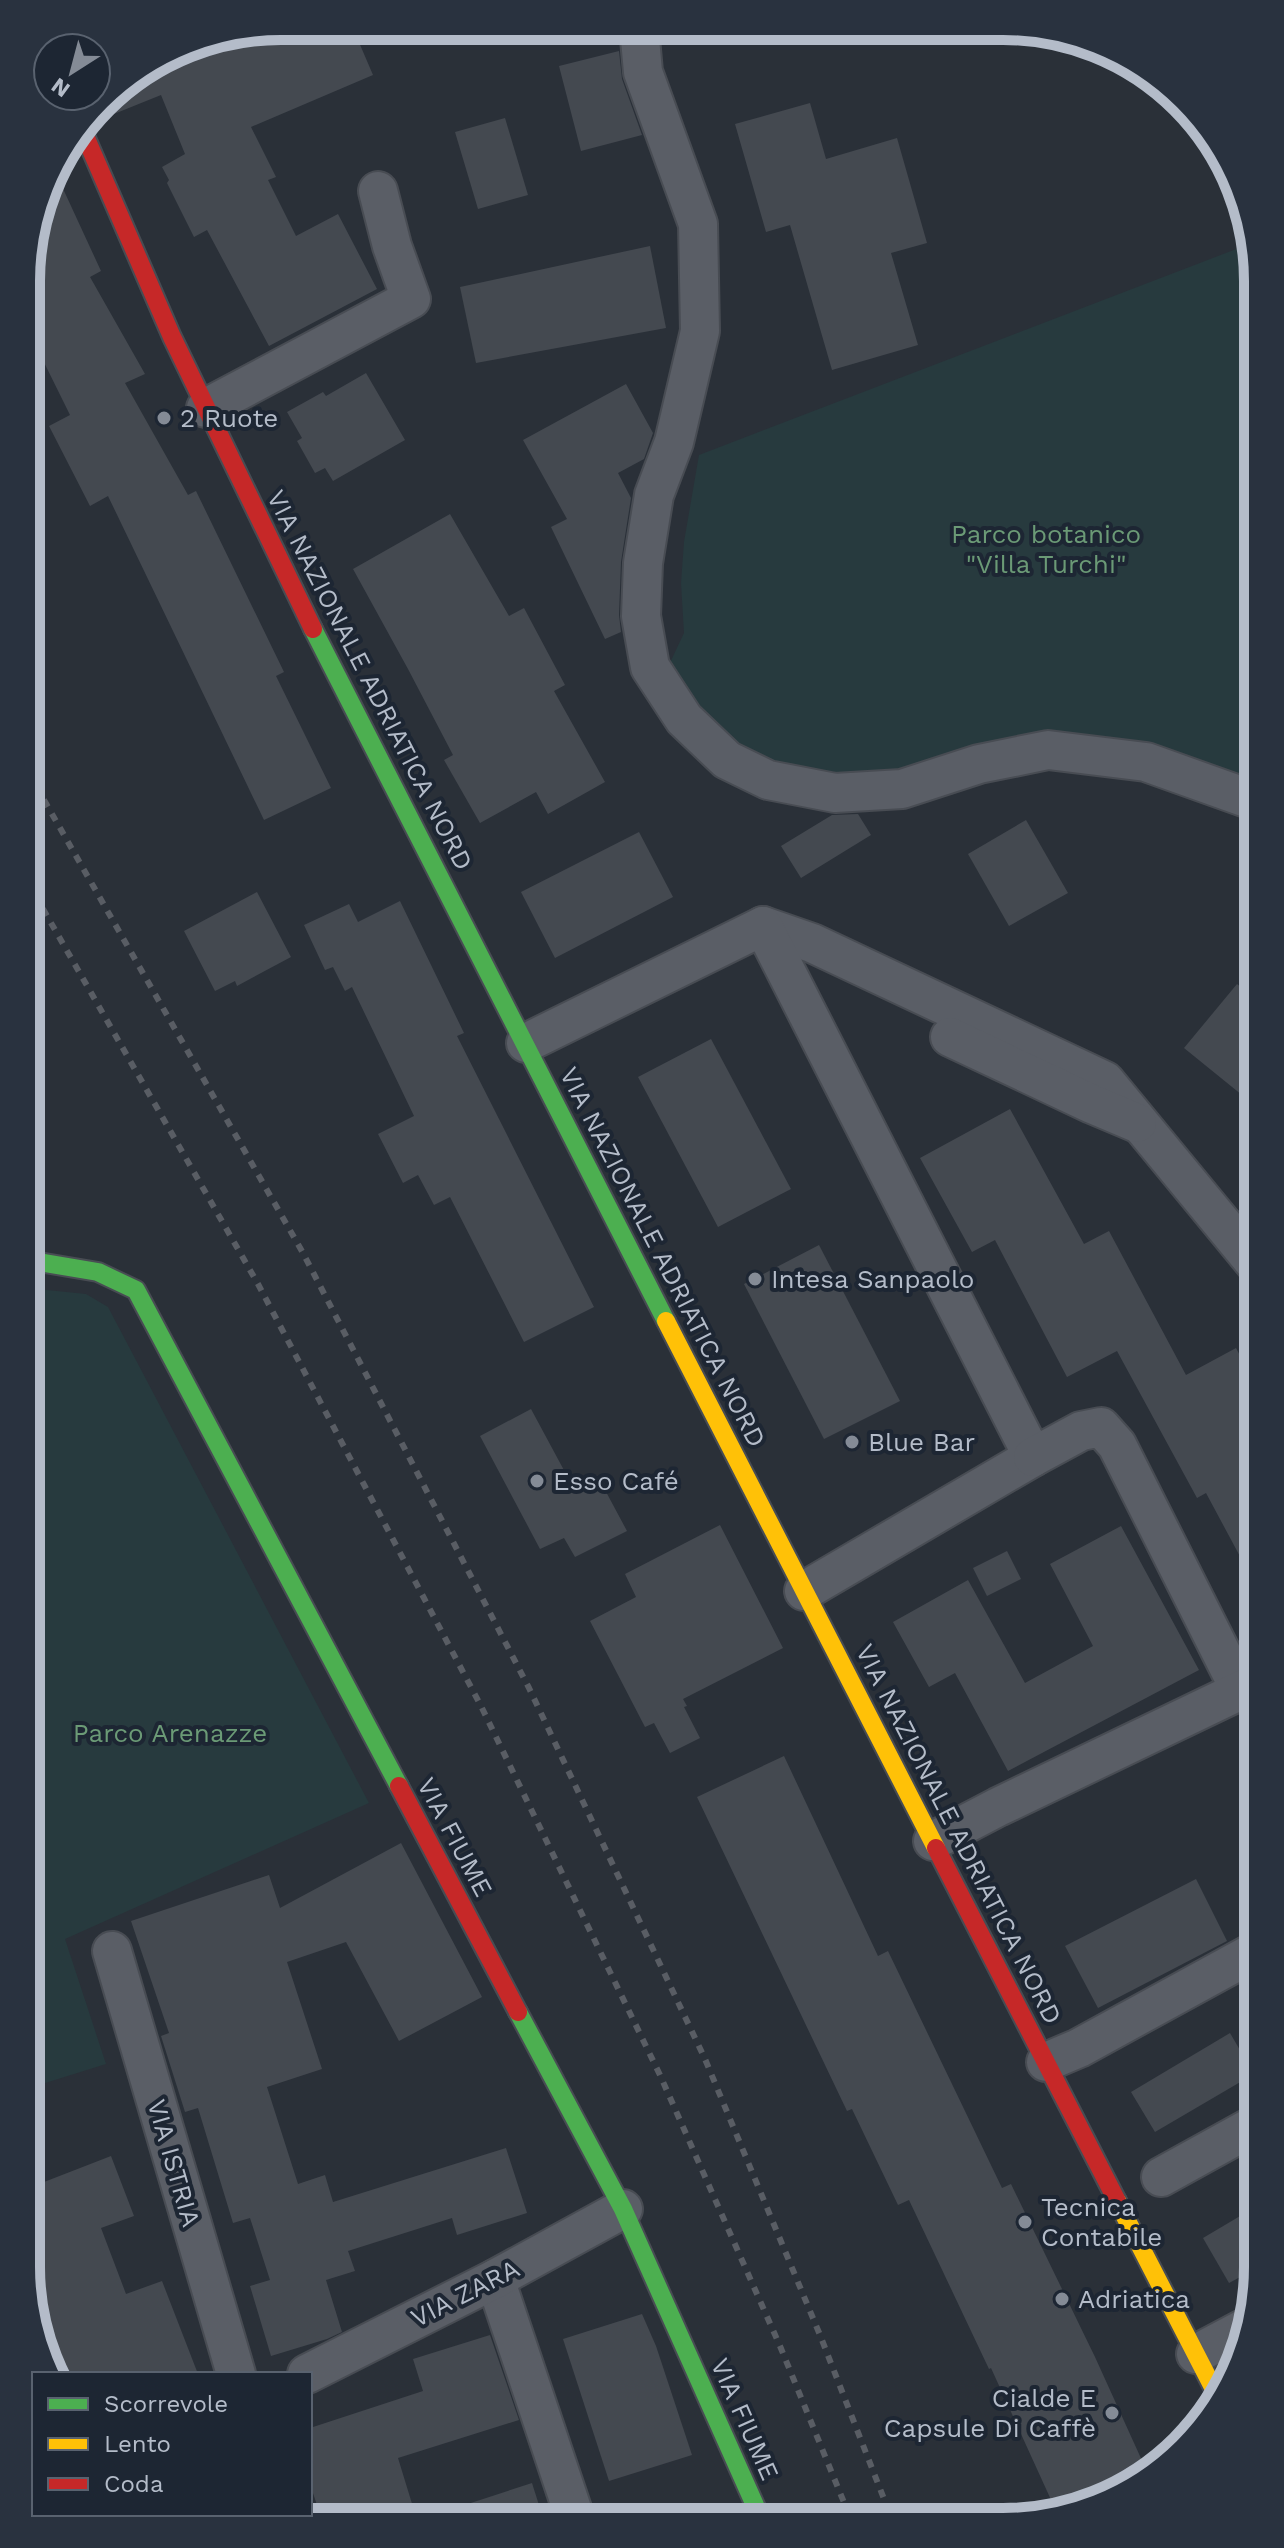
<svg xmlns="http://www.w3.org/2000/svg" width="1284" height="2548" viewBox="0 0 1284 2548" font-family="'Work Sans',sans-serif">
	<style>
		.green { fill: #273a3e }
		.building { fill: #444950 }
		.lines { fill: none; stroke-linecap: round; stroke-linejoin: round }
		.street-casing { stroke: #484c53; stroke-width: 42 }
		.fast-casing { stroke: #484c53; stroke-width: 22 }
		.slow-casing { stroke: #484c53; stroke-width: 22 }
		.jam-casing { stroke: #484c53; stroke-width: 22 }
		.street { stroke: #5a5e66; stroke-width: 38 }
		.fast { stroke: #4caf50; stroke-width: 18 }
		.slow { stroke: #ffc107; stroke-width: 18 }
		.jam { stroke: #c62828; stroke-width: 18 }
		.rail { stroke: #595d64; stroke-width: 6; stroke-dasharray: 8 8; stroke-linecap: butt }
		.poi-dot { fill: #848b96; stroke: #1d2633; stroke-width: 3 }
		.labels { text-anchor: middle; stroke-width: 8; stroke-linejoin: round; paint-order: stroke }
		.poi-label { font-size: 26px; fill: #b4bcc9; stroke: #1d2633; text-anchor: start }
		.park-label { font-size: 26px; fill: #6b9a76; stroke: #1d2633 }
		.street-label { font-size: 26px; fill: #b4bcc9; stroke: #1d2633 }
		.rim { fill: none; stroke: #b4bcc9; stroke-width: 10 }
	</style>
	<rect width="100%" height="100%" fill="#2a3038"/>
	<g class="green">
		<path d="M 1252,243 L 1258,281 L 1258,812 L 1142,772 L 1057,760 L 779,793 L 660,684 L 684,633 L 681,583 L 684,542 L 699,455 Z"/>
		<path d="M 27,1288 L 86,1294 L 108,1307 L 369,1803 L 65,1939 L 106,2064 L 26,2089 Z"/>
	</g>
	<g class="building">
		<path d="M 281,26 L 352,26 L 373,75 L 251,127 L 276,177 L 268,180 L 296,236 L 338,214 L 377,289 L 269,346 L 207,230 L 194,237 L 167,183 L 169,180 L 162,167 L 185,154 L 161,95 L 104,118 L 97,109 L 112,90 L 184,45 Z"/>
		<path d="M 619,51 L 622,79 L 642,135 L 581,151 L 559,66 Z"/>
		<path d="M 810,103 L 826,159 L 897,138 L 927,243 L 891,253 L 918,345 L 832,370 L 790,225 L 766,232 L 735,124 Z"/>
		<path d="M 505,118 L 528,195 L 478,209 L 455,132 Z"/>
		<path d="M 53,167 L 101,271 L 90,277 L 145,374 L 125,383 L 188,495 L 196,491 L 284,672 L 276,676 L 331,788 L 264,820 L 108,496 L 90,506 L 49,426 L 70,415 L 28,330 L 28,248 Z"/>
		<path d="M 650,246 L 666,328 L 476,363 L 460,287 Z"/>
		<path d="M 366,373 L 405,440 L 333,481 L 325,468 L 315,473 L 297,441 L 302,438 L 287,412 L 323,392 L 326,396 Z"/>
		<path d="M 626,384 L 653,433 L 644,459 L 618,473 L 631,498 L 621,562 L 619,615 L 621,632 L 605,639 L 551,527 L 567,519 L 523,440 Z"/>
		<path d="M 450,514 L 509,616 L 524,608 L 565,685 L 554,691 L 605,782 L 548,814 L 536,792 L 480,823 L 444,760 L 453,755 L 408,669 L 353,569 Z"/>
		<path d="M 858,814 L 871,835 L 801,878 L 781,846 L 832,815 Z"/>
		<path d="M 1026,820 L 1068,893 L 1009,926 L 968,854 Z"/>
		<path d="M 639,832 L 673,897 L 555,958 L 521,892 Z"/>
		<path d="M 257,892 L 291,957 L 237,986 L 235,981 L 215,991 L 184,931 Z"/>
		<path d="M 400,901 L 464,1033 L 457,1036 L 594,1307 L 524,1342 L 450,1197 L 434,1205 L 418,1175 L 403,1183 L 378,1134 L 414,1116 L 352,987 L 345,991 L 333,967 L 325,970 L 304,925 L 349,904 L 358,922 Z"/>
		<path d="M 1237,984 L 1258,1001 L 1258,1108 L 1184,1048 Z"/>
		<path d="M 711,1039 L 791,1189 L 718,1227 L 638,1077 Z"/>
		<path d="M 1010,1109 L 1084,1244 L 1109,1231 L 1186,1375 L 1236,1348 L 1258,1389 L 1258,1590 L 1206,1493 L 1197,1498 L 1117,1351 L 1067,1377 L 995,1240 L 972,1252 L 920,1158 Z"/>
		<path d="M 819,1245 L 900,1401 L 824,1439 L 744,1284 Z"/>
		<path d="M 531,1409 L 573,1487 L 597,1475 L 627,1531 L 575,1557 L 564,1538 L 540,1549 L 480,1436 Z"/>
		<path d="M 720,1525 L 783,1648 L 683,1699 L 687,1706 L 684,1707 L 700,1738 L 670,1753 L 654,1723 L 645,1727 L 590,1621 L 636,1597 L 625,1574 Z"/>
		<path d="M 1121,1526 L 1199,1670 L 1008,1771 L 955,1673 L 929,1687 L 893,1622 L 968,1580 L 1025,1683 L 1093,1646 L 1050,1564 Z"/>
		<path d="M 1007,1551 L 1021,1579 L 987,1596 L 973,1568 Z"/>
		<path d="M 784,1756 L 878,1956 L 888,1951 L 1002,2188 L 1011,2184 L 1095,2357 L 1149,2476 L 1085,2509 L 1057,2513 L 991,2368 L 989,2369 L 909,2200 L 898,2205 L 852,2109 L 847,2111 L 697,1797 Z"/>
		<path d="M 401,1843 L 482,1997 L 399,2041 L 346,1942 L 287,1962 L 322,2069 L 267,2087 L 298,2184 L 325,2175 L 333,2202 L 506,2148 L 527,2213 L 457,2235 L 452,2218 L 348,2251 L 355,2271 L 326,2280 L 342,2332 L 327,2339 L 271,2356 L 250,2286 L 270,2280 L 250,2218 L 233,2223 L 198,2108 L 185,2112 L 161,2036 L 169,2033 L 131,1921 L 269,1875 L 280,1908 Z"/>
		<path d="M 1196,1879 L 1227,1941 L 1098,2008 L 1065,1946 Z"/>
		<path d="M 1230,2033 L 1254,2074 L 1155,2132 L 1131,2092 Z"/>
		<path d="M 111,2156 L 134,2216 L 101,2228 L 126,2294 L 162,2281 L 198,2374 L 56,2374 L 39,2349 L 26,2267 L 26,2189 Z"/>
		<path d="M 1257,2206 L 1257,2268 L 1229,2283 L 1203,2238 Z"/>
		<path d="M 642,2314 L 656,2346 L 692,2455 L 609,2481 L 563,2339 Z"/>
		<path d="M 490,2335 L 519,2420 L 398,2458 L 417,2520 L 322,2520 L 310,2484 L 310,2428 L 423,2391 L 413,2359 Z"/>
		<path d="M 532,2483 L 544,2521 L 438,2520 L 437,2514 Z"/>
	</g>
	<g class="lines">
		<g class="street-casing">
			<g id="street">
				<path d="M 639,28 L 643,72 L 698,224 L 700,331 L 674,442 L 654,495 L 643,563 L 641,616 L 650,667 L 684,719 L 727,760 L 768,780 L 835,793 L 902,789 L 979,764 L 1048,750 L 1146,762 L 1258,802"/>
				<path d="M 206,408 L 411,299 L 392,246 L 378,191"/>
				<path d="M 763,926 L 812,943 L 1105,1081 L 1258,1267"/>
				<path d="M 950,1037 L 1092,1104 L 1137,1123"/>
				<path d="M 526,1043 L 763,926 L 1033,1457 L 804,1591"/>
				<path d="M 1033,1457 L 1081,1431 L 1101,1427 L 1117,1445 L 1240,1690"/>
				<path d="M 933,1841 L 998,1807 L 1258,1682"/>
				<path d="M 112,1951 L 236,2374"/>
				<path d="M 1046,2062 L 1079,2048 L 1258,1950"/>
				<path d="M 1161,2177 L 1257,2124"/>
				<path d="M 495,2279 L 576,2521"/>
				<path d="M 1196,2354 L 1247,2327"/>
				<path d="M 307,2374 L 495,2279 L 623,2209"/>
				<path d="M 281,2514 L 282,2520"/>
			</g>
		</g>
		<g class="fast-casing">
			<g id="fast">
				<path d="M 313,629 L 666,1321"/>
				<path d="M 27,1260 L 98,1272 L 136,1290 L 399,1786"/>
				<path d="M 518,2012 L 623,2209 L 762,2521"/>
			</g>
		</g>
		<g class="slow-casing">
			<g id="slow">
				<path d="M 666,1321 L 936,1848"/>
				<path d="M 1117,2201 L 1219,2399"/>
			</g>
		</g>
		<g class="jam-casing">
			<g id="jam">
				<path d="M 82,129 L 172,337 L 313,629"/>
				<path d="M 399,1786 L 518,2012"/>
				<path d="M 936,1848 L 1117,2201"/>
			</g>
		</g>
		<use href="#street" class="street"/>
		<use href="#fast" class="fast"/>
		<use href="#slow" class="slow"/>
		<use href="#jam" class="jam"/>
		<g class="rail">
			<path d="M 28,772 L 303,1253 L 529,1688 L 705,2059 L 820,2335 L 893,2522"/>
			<path d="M 27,881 L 258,1284 L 481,1706 L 660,2075 L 780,2346 L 852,2522"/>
		</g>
	</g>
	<g class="poi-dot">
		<circle cx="164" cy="418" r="8"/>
		<circle cx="755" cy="1279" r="8"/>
		<circle cx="852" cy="1442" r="8"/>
		<circle cx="537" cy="1481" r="8"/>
		<circle cx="1025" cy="2222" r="8"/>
		<circle cx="1062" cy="2299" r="8"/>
		<circle cx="1112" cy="2413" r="8"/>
	</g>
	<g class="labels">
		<g class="poi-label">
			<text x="180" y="427">2 Ruote</text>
			<text x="771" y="1288">Intesa Sanpaolo</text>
			<text x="868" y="1451">Blue Bar</text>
			<text x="553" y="1490">Esso Café</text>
			<text x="1041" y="2216">Tecnica<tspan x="1041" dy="30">Contabile</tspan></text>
			<text x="1078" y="2308">Adriatica</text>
			<text x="1096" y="2407" text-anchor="end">Cialde E<tspan x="1096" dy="30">Capsule Di Caffè</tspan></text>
		</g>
		<g class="park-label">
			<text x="1046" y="543">Parco botanico<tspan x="1046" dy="30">"Villa Turchi"</tspan></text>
			<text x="170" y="1742">Parco Arenazze</text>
		</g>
		<g class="street-label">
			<text transform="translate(370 680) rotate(63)" y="9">VIA NAZIONALE ADRIATICA NORD</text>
			<text transform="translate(663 1257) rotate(63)" y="9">VIA NAZIONALE ADRIATICA NORD</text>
			<text transform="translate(959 1834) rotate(63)" y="9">VIA NAZIONALE ADRIATICA NORD</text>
			<text transform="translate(455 1837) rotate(62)" y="9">VIA FIUME</text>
			<text transform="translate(174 2163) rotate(74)" y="9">VIA ISTRIA</text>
			<text transform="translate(465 2293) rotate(-27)" y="9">VIA ZARA</text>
			<text transform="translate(745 2419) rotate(66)" y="9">VIA FIUME</text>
		</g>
	</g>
	<path d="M0 0H1284V2548H0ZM281 40H1003A241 241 0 0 1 1244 281V2267A241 241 0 0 1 1003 2508H281A241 241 0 0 1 40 2267V281A241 241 0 0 1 281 40Z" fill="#29323f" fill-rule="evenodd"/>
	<path class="rim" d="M281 40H1003A241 241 0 0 1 1244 281V2267A241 241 0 0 1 1003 2508H281A241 241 0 0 1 40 2267V281A241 241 0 0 1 281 40Z"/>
	<rect x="32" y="2372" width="280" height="144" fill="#1d2633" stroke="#59626f" stroke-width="2"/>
	<rect x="48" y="2398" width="40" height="12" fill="#4caf50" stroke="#59626f" stroke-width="2"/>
	<text x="104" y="2412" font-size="24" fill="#b4bcc9">Scorrevole</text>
	<rect x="48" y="2438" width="40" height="12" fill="#ffc107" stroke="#59626f" stroke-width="2"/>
	<text x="104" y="2452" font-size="24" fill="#b4bcc9">Lento</text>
	<rect x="48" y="2478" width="40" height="12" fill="#c62828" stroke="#59626f" stroke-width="2"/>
	<text x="104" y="2492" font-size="24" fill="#b4bcc9">Coda</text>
	<g transform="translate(72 72) rotate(216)"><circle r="38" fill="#1d2633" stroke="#59626f" stroke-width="2"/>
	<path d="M0-6L14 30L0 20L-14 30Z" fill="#848b96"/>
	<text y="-12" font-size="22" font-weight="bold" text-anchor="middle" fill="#b4bcc9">N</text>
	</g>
</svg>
